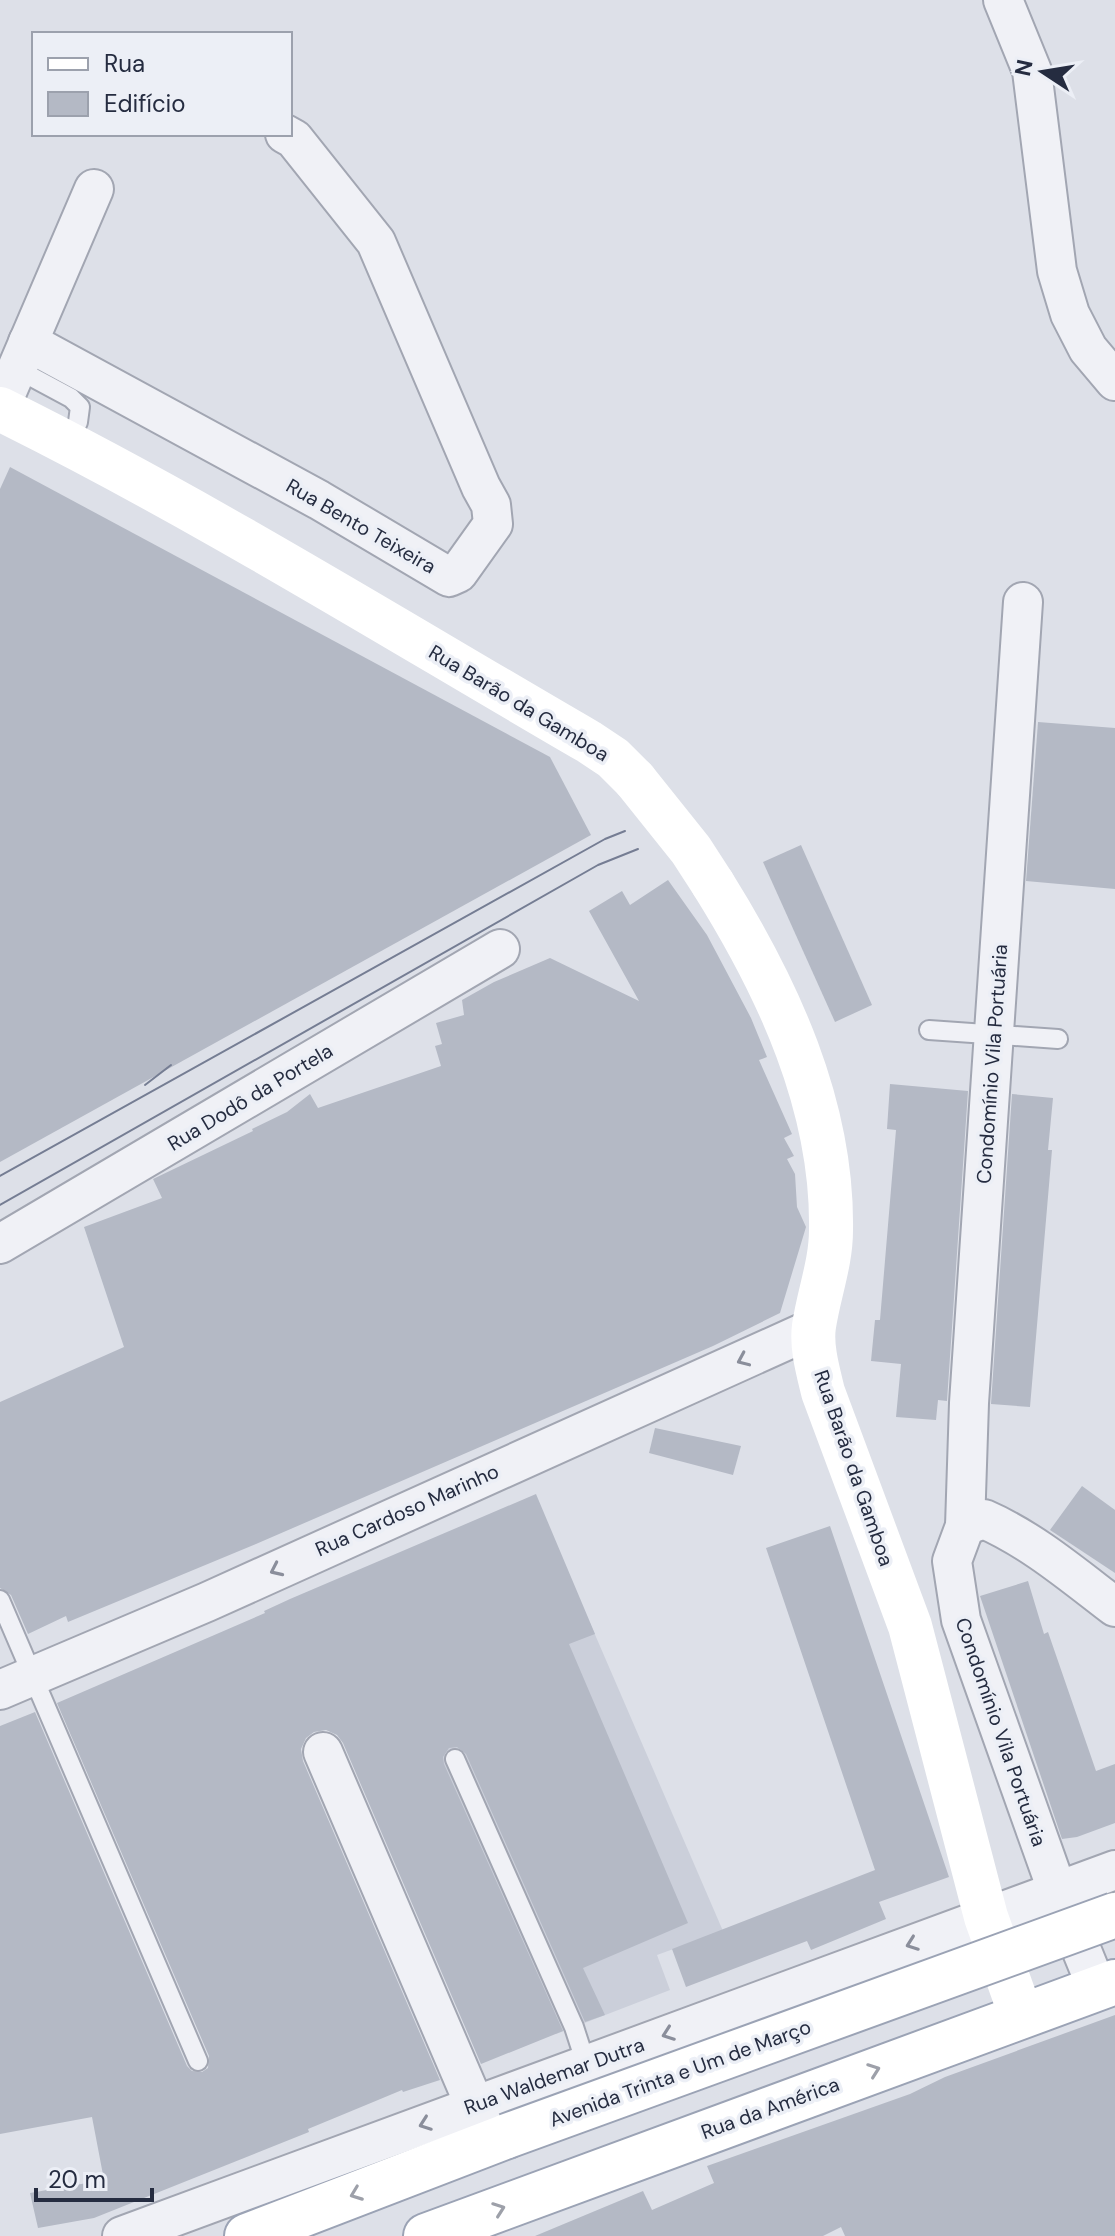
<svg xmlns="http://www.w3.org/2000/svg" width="1115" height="2236" viewBox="0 0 1115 2236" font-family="'DM Sans',sans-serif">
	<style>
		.built { fill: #cbcfda }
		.building { fill: #b4b9c5 }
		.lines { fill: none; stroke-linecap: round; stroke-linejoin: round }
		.lane-casing { stroke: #a2a6b2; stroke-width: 22 }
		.street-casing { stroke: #a2a6b2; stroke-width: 42 }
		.primary-casing { stroke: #9ba3b5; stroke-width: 48 }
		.lane { stroke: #f0f1f6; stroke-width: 18 }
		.street { stroke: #f0f1f6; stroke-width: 38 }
		.secondary { stroke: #fff; stroke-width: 44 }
		.primary { stroke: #fff; stroke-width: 44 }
		.tram { stroke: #757d93; stroke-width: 2 }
		.primary-bridge-casing { stroke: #9ba3b5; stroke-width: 48; stroke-linecap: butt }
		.secondary-bridge { stroke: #fff; stroke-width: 44 }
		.primary-bridge { stroke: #fff; stroke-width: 44 }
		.oneway { stroke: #8a8e9b }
		.oneway2 { stroke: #9da0a9 }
		.labels { text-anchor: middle; stroke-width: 7; stroke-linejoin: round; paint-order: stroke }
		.street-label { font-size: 20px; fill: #252c40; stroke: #eceff6 }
	</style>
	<rect width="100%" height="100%" fill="#dde0e8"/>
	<path class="built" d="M 590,1623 L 723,1931 L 657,1955 L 670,1990 L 556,2034 L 410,1694 Z"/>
	<g class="building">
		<path d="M 10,467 L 550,757 L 591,835 L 0,1162 L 0,489 Z"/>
		<path d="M 1038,722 L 1115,728 L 1115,889 L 1026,881 Z"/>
		<path d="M 801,845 L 872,1005 L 835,1022 L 763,862 Z"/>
		<path d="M 668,880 L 707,935 L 751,1018 L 767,1057 L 759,1060 L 792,1134 L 784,1138 L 794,1156 L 787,1159 L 795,1174 L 797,1207 L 806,1227 L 780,1313 L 713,1346 L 256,1544 L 68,1622 L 66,1616 L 28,1634 L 11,1595 L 0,1588 L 0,1402 L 124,1347 L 84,1227 L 162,1198 L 153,1179 L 253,1131 L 252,1129 L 287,1112 L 310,1094 L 318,1108 L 441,1066 L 435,1046 L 442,1044 L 436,1023 L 464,1015 L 462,1000 L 494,982 L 550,958 L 639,1001 L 589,911 L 622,891 L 630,905 Z"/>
		<path d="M 890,1084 L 968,1091 L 947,1401 L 938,1400 L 936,1420 L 896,1417 L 901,1364 L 871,1361 L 875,1320 L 880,1320 L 896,1130 L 887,1129 Z"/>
		<path d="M 1012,1094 L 1053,1098 L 1048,1150 L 1052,1150 L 1030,1407 L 991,1404 Z"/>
		<path d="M 655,1428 L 741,1446 L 733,1475 L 649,1453 Z"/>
		<path d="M 1082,1486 L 1115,1510 L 1115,1573 L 1050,1530 Z"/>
		<path d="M 536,1494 L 595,1634 L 569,1644 L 688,1923 L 583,1968 L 605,2015 L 585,2022 L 466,1754 L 457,1747 L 449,1748 L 443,1757 L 444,1764 L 563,2031 L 481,2064 L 343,1743 L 337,1735 L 326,1730 L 314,1732 L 306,1738 L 301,1749 L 303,1761 L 440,2080 L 403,2092 L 402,2090 L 366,2105 L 308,2129 L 309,2132 L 94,2218 L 38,2228 L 30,2193 L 104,2180 L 92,2117 L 0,2134 L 0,1726 L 35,1712 L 187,2066 L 192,2071 L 202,2072 L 208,2068 L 209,2056 L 57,1703 L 265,1613 L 264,1611 L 290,1599 Z"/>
		<path d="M 830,1526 L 949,1877 L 879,1902 L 886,1919 L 811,1950 L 807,1941 L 686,1987 L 672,1949 L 875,1870 L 766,1548 Z"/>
		<path d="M 1028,1581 L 1044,1634 L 1048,1632 L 1096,1771 L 1115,1764 L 1115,1823 L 1077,1837 L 1062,1839 L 980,1596 Z"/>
		<path d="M 1115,2015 L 1115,2236 L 845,2236 L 841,2227 L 823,2236 L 535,2236 L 643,2191 L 652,2210 L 714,2183 L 707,2166 L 910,2094 L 945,2077 Z"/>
	</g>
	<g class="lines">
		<g class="lane-casing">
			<g id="lane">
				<path d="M 17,369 L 71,398 L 80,407 L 78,422 L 68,444"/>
				<path d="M 929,1030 L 1058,1039"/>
				<path d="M 0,1600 L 198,2061"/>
				<path d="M 455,1759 L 574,2027 L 586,2064"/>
			</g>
		</g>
		<g class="street-casing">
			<g id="street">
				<path d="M 1003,0 L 1032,71 L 1057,271 L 1070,314 L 1088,349 L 1115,381"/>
				<path d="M 28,342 L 319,500 L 449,577 L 458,573 L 493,524 L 491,505 L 481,487 L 376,242 L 294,139 L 285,134"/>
				<path d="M 0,408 L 94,189"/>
				<path d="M 1023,602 L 969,1403 L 965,1526 L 952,1561 L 961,1620 L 1057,1890 L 1097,1988"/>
				<path d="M 0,1244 L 500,949"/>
				<path d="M 965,1526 L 984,1519 C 1032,1540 1073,1575 1115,1607"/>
				<path d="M 0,1690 L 207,1602 L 814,1328"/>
				<path d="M 323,1752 L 475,2106"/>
				<path d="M 122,2236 L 1115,1870"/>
			</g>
		</g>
		<g class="primary-casing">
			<g id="primary">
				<path d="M 247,2236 L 507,2136"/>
				<path d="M 426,2236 L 1115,1982"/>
			</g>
		</g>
		<use href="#lane" class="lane"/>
		<use href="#street" class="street"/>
		<g class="secondary">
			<path d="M 0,409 C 202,509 394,629 589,742 L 613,758 L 635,780"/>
			<path d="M 713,884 C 778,988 833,1106 831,1230 C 831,1263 819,1293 814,1326 C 811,1347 818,1371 823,1392 L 910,1626 L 986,1917 L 1021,2015"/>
		</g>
		<use href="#primary" class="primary"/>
		<g class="tram">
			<path d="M 145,1085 L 171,1065"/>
			<path d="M 0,1176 L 605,839 L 625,831"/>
			<path d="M 0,1205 L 598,865 L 638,849"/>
		</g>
		<g class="primary-bridge-casing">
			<path id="primary-bridge" d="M 507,2136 L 1115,1915"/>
		</g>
		<path class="secondary-bridge" d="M 635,780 L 691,850 L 713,884"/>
		<use href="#primary-bridge" class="primary-bridge"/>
	</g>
	<defs><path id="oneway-chevron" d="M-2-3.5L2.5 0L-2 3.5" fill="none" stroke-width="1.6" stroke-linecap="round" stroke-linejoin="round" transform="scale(2)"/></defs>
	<g class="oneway">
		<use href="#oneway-chevron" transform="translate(743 1360) rotate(156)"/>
		<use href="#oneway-chevron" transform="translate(276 1570) rotate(155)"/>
		<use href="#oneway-chevron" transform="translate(912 1944) rotate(160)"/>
		<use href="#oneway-chevron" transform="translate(668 2034) rotate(160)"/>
		<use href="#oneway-chevron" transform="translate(425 2124) rotate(160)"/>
	</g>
	<g class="oneway2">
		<use href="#oneway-chevron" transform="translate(874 2070) rotate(-20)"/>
		<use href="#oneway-chevron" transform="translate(356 2194) rotate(159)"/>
		<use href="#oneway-chevron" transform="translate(499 2209) rotate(-20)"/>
	</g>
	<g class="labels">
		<g class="street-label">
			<text transform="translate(361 526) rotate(30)" y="7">Rua Bento Teixeira</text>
			<text transform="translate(519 703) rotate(31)" y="7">Rua Barão da Gamboa</text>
			<text transform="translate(992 1064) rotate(-86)" y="7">Condomínio Vila Portuária</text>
			<text transform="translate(250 1097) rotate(-31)" y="7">Rua Dodô da Portela</text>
			<text transform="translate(854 1468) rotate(71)" y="7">Rua Barão da Gamboa</text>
			<text transform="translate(407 1510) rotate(-24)" y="7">Rua Cardoso Marinho</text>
			<text transform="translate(1001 1732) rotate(71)" y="7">Condomínio Vila Portuária</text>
			<text transform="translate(680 2073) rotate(-20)" y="7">Avenida Trinta e Um de Março</text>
			<text transform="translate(554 2076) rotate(-20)" y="7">Rua Waldemar Dutra</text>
			<text transform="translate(770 2108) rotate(-20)" y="7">Rua da América</text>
		</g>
	</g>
	<rect x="32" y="32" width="260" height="104" fill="#eceff6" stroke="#9ca1ad" stroke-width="2"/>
	<rect x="48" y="58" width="40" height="12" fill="#ffffff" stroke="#9ca1ad" stroke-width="2"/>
	<text x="104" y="72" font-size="24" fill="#252c40">Rua</text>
	<rect x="48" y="92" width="40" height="24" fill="#b4b9c5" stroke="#9ca1ad" stroke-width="2"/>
	<text x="104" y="112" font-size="24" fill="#252c40">Edifício</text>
	<g transform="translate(1043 72) rotate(282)" stroke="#eceff6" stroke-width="6" paint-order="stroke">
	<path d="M0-6L14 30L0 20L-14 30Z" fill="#252c40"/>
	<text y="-12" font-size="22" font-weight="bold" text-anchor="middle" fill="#252c40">N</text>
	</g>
	<path d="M36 2188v12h116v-12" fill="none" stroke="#252c40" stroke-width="4"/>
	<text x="48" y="2188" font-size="24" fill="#252c40" stroke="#eceff6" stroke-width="6" paint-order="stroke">20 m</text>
</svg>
